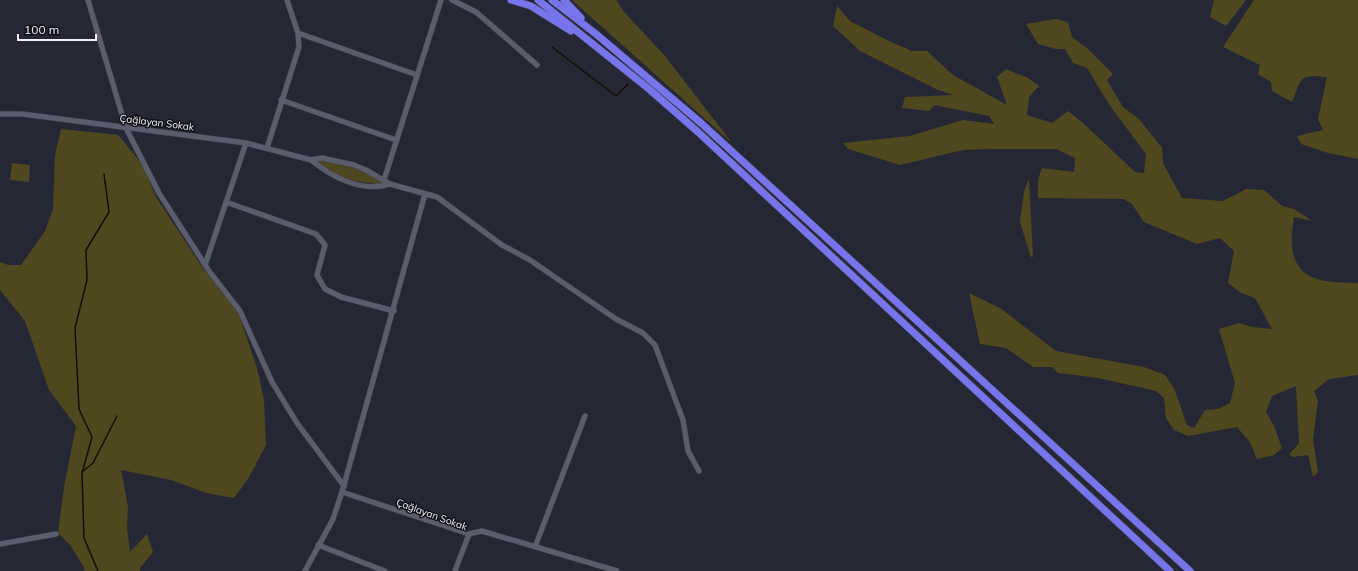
<svg xmlns="http://www.w3.org/2000/svg" width="1358" height="571" viewBox="0 0 1358 571" font-family="Mulish,sans-serif">
	<style>
		.green { fill: #4f481e }
		.lines { fill: none; stroke-linecap: round; stroke-linejoin: round }
		.stream { stroke: #120e00; stroke-width: 1.5 }
		.minor-casing { stroke: #41424d; stroke-width: 6 }
		.highway-casing { stroke: #41424d; stroke-width: 8 }
		.minor { stroke: #5b5d6d; stroke-width: 5 }
		.highway { stroke: #7675eb; stroke-width: 7 }
		.labels { text-anchor: middle; stroke-width: 3; stroke-linejoin: round; paint-order: stroke }
		.street-label { font-size: 10px; fill: #f1f2fc; stroke: #101117 }
	</style>
	<rect width="100%" height="100%" fill="#262735"/>
	<g class="green">
		<path d="M 572,0 L 616,0 L 624,12 L 665,56 L 732,143 Z"/>
		<path d="M 1214,0 L 1246,0 L 1226,26 L 1210,17 Z"/>
		<path d="M 1254,0 L 1358,0 L 1358,159 L 1328,153 L 1301,144 L 1297,136 L 1323,130 L 1318,119 L 1327,77 C 1298,74 1302,78 1292,102 L 1272,91 L 1271,82 L 1258,74 L 1260,65 L 1223,47 Z"/>
		<path d="M 837,6 L 850,21 L 891,42 L 912,51 L 927,51 L 953,75 L 1007,105 L 997,77 L 1006,69 L 1028,78 L 1039,86 L 1029,97 L 1027,115 L 1052,123 L 1068,111 L 1083,123 L 1135,172 L 1144,173 L 1146,154 L 1110,106 L 1087,68 L 1073,63 L 1065,49 L 1056,49 L 1038,44 L 1026,24 L 1056,19 L 1068,22 L 1072,37 L 1088,49 L 1113,74 L 1107,80 L 1123,107 L 1139,119 L 1162,148 L 1163,163 L 1182,198 L 1223,201 L 1246,189 L 1264,190 L 1282,206 L 1294,209 L 1312,221 L 1294,217 C 1293,226 1291,236 1292,245 C 1295,284 1328,282 1358,283 L 1358,375 L 1329,379 L 1314,391 L 1318,401 L 1313,439 L 1318,472 L 1313,477 L 1308,455 L 1292,457 L 1289,454 L 1299,444 L 1296,386 L 1272,396 L 1266,412 L 1274,426 L 1282,448 L 1274,455 L 1257,459 L 1249,441 L 1237,427 L 1188,436 L 1174,430 L 1166,418 L 1164,398 L 1156,391 L 1098,378 L 1058,373 L 1052,367 L 1033,367 L 1006,348 L 980,344 L 969,293 L 1000,308 L 1056,351 L 1144,367 L 1165,375 L 1174,388 L 1187,425 L 1194,428 L 1205,410 L 1218,409 L 1230,403 L 1235,383 L 1219,329 L 1239,323 L 1252,327 L 1272,329 L 1255,298 L 1241,293 L 1228,283 L 1234,251 L 1220,238 L 1197,244 L 1144,222 L 1132,204 L 1124,199 L 1038,198 L 1038,179 L 1042,168 L 1074,172 L 1075,158 L 1056,149 L 991,149 L 963,150 L 900,165 L 848,149 L 843,143 L 910,136 L 963,120 L 994,124 L 989,116 L 934,105 L 929,111 L 902,108 L 905,97 L 953,95 L 936,89 L 860,51 L 833,26 Z"/>
		<path d="M 61,129 L 118,135 L 143,165 L 156,197 L 202,267 L 238,312 L 257,368 L 264,400 L 266,445 L 248,479 L 234,498 L 206,493 L 171,480 L 121,470 L 128,507 L 127,527 L 130,552 L 147,534 L 153,552 L 140,568 L 140,571 L 84,571 L 85,569 L 70,545 L 58,533 L 64,487 L 76,426 L 49,390 L 25,321 L 0,290 L 0,262 L 8,265 L 21,265 L 45,231 L 53,209 L 55,155 Z"/>
		<path d="M 319,160 L 358,168 L 385,184 C 355,182 340,181 316,161 Z"/>
		<path d="M 12,163 L 30,165 L 29,182 L 10,180 Z"/>
		<path d="M 1029,179 L 1033,257 L 1031,257 L 1020,222 L 1024,191 Z"/>
	</g>
	<g class="lines">
		<g class="stream">
			<path d="M 552,47 L 616,96 L 628,84"/>
			<path d="M 82,472 L 93,463 L 117,416"/>
			<path d="M 98,571 L 84,538 L 82,473 L 92,437 L 79,409 L 75,328 L 87,280 L 86,250 L 109,212 L 104,174"/>
		</g>
		<g class="minor-casing">
			<g id="minor">
				<path d="M 88,0 L 126,128 L 159,193 L 209,271 L 240,311 L 272,382 L 297,423 L 344,486"/>
				<path d="M 452,0 L 476,12 L 537,65"/>
				<path d="M 298,33 L 417,75"/>
				<path d="M 281,100 L 396,140"/>
				<path d="M 0,114 L 22,114 L 246,143 L 311,160 L 322,158 L 354,165 L 366,170 L 390,184 L 437,197 L 502,245 L 530,260 L 616,319 L 643,333 L 655,345 L 683,420 L 688,451 L 699,471"/>
				<path d="M 267,148 L 299,47 L 298,33 L 287,0"/>
				<path d="M 311,160 C 332,177 362,193 390,184"/>
				<path d="M 384,180 L 441,0"/>
				<path d="M 226,202 L 316,234 L 325,245 L 317,275 L 325,289 L 341,297 L 394,311"/>
				<path d="M 205,265 L 246,143"/>
				<path d="M 342,492 L 469,534 L 455,571"/>
				<path d="M 469,534 L 482,531 L 617,571"/>
				<path d="M 0,544 L 56,534"/>
				<path d="M 318,545 L 385,571"/>
				<path d="M 535,547 L 585,416"/>
				<path d="M 305,571 L 333,519 L 342,492 L 425,194"/>
			</g>
		</g>
		<g class="highway-casing">
			<g id="highway">
				<path d="M 511,0 L 531,6 L 571,31"/>
				<path d="M 538,0 L 649,89 L 698,132 L 1170,571"/>
				<path d="M 552,0 L 596,34 L 701,123 L 1190,571"/>
				<path d="M 564,0 L 581,18"/>
			</g>
		</g>
		<use href="#minor" class="minor"/>
		<use href="#highway" class="highway"/>
	</g>
	<g class="labels">
		<g class="street-label">
			<text transform="translate(157 122) rotate(7)" y="4">Çağlayan Sokak</text>
			<text transform="translate(432 514) rotate(20)" y="4">Çağlayan Sokak</text>
		</g>
	</g>
	<path d="M18 34v6h78v-6" fill="none" stroke="#f1f2fc" stroke-width="2"/>
	<text x="24" y="34" font-size="12" fill="#f1f2fc" stroke="#101117" stroke-width="3" paint-order="stroke">100 m</text>
</svg>
